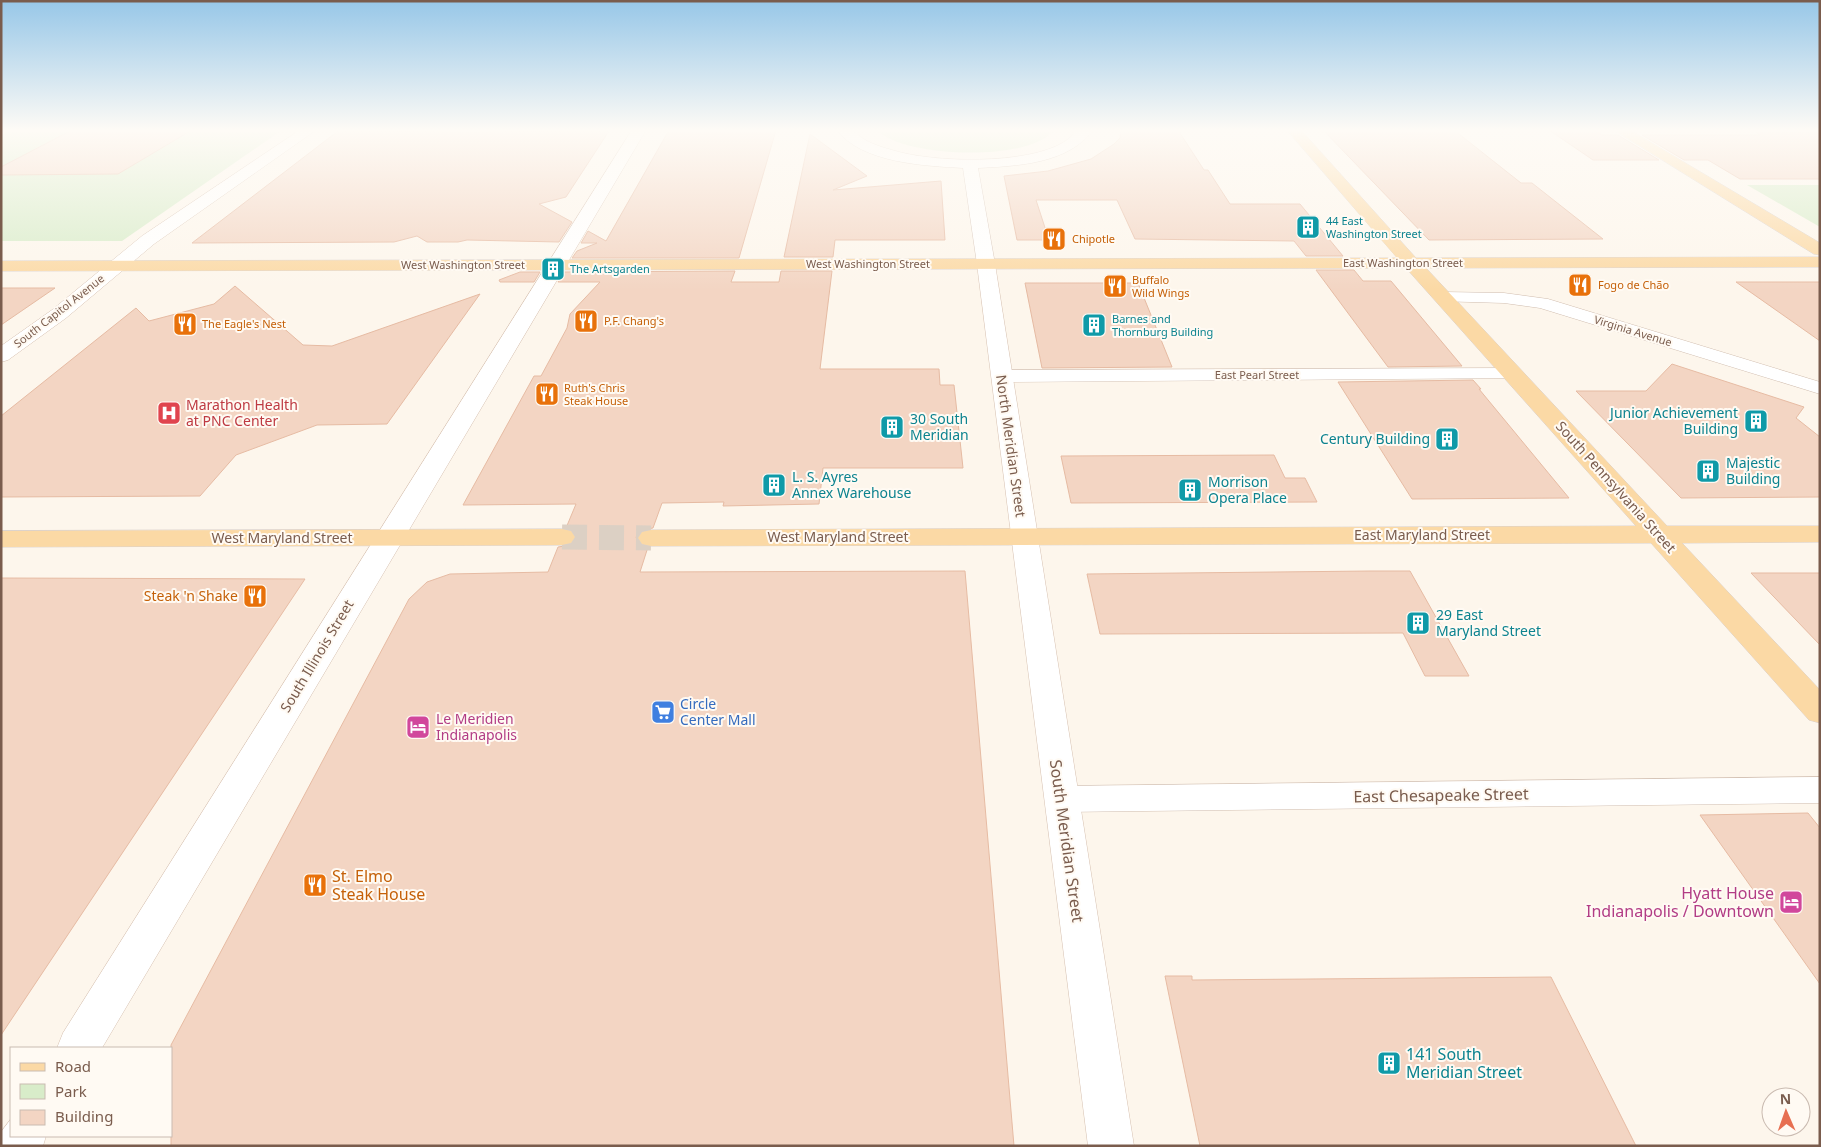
<svg xmlns="http://www.w3.org/2000/svg" width="1821" height="1147" viewBox="0 0 1821 1147" font-family="'Noto Sans',sans-serif">
	<style>
		.green { fill: #d8ecc9 }
		.building { fill: #f3d5c3; stroke: #e6bba3 }
		.lines { fill: none; stroke-linecap: round; stroke-linejoin: round }
		.primary-tunnel { stroke: #dcd0c4; stroke-width: 25; stroke-dasharray: 25 12; stroke-linecap: butt }
		.minor-casing { stroke: #d1beb0; stroke-width: 1 }
		.tertiary-casing { stroke: #d1beb0; stroke-width: 1 }
		.secondary-casing { stroke: #d6c0b0; stroke-width: 1 }
		.primary-casing { stroke: #dad1cd; stroke-width: 1 }
		.minor { fill: #fff; fill-rule: evenodd }
		.tertiary { fill: #fff; fill-rule: evenodd }
		.secondary { fill: #fff; fill-rule: evenodd }
		.primary { fill: #fbd9a5; fill-rule: evenodd }
		.labels { text-anchor: middle; stroke-width: 4; stroke-linejoin: round; paint-order: stroke }
		.far-culture-label { font-size: 11px; fill: #0d838f; stroke: #fffaf3; text-anchor: start }
		.far-food-label { font-size: 11px; fill: #c56008; stroke: #fffaf3; text-anchor: start }
		.far-street-label { font-size: 11px; fill: #7a5c4d; stroke: #fffaf3 }
		.health-label { font-size: 14px; fill: #be3a42; stroke: #fffaf3; text-anchor: start }
		.culture-label { font-size: 14px; fill: #0d838f; stroke: #fffaf3; text-anchor: start }
		.street-label { font-size: 14px; fill: #7a5c4d; stroke: #fffaf3 }
		.food-label { font-size: 14px; fill: #c56008; stroke: #fffaf3; text-anchor: end }
		.shop-label { font-size: 14px; fill: #366cbe; stroke: #fffaf3; text-anchor: start }
		.hotel-label { font-size: 14px; fill: #b23c85; stroke: #fffaf3; text-anchor: start }
		.near-street-label { font-size: 16px; fill: #7a5c4d; stroke: #fffaf3 }
		.near-food-label { font-size: 16px; fill: #c56008; stroke: #fffaf3; text-anchor: start }
		.near-hotel-label { font-size: 16px; fill: #b23c85; stroke: #fffaf3; text-anchor: end }
		.near-culture-label { font-size: 16px; fill: #0d838f; stroke: #fffaf3; text-anchor: start }
	</style>
	<rect width="100%" height="100%" fill="#fdf6ec"/>
	<g class="green">
		<path d="M 12,130 L 282,130 L 122,241 L 1,241 L 1,135 Z"/>
		<path d="M 877,130 L 1054,130 C 1031,162 903,158 877,130 Z"/>
		<path d="M 1747,185 L 1820,185 L 1820,227 Z"/>
	</g>
	<g class="building">
		<path d="M 72,130 L 192,130 L 118,174 L 1,175 L 1,167 Z"/>
		<path d="M 669,130 L 776,130 L 739,258 L 572,258 L 577,251 L 597,243 L 581,243 L 588,231 L 606,241 Z"/>
		<path d="M 1178,130 L 1204,170 L 1208,170 L 1230,204 L 1300,204 L 1343,256 L 1306,256 L 1294,241 L 1135,239 L 1117,200 L 1036,200 L 1049,240 L 1017,240 L 1004,176 L 1048,171 L 1091,159 L 1114,144 L 1120,138 L 1121,131 Z"/>
		<path d="M 1323,130 L 1454,130 L 1521,183 L 1532,183 L 1603,239 L 1429,240 Z"/>
		<path d="M 1549,130 L 1594,130 L 1602,135 L 1618,135 L 1659,160 L 1593,160 Z"/>
		<path d="M 338,131 L 467,132 L 609,131 L 566,197 L 539,204 L 572,222 L 559,242 L 467,240 L 458,242 L 427,242 L 417,236 L 394,242 L 192,243 Z"/>
		<path d="M 1756,132 L 1820,132 L 1820,179 L 1740,179 L 1708,160 L 1684,160 L 1642,135 L 1760,135 Z"/>
		<path d="M 810,134 L 867,176 L 833,190 L 941,181 L 945,240 L 835,240 L 833,257 L 784,257 Z"/>
		<path d="M 1316,270 L 1354,270 L 1363,281 L 1391,281 L 1462,366 L 1388,367 Z"/>
		<path d="M 735,271 L 731,282 L 779,282 L 781,271 L 832,271 L 820,369 L 939,369 L 940,385 L 954,385 L 963,468 L 823,468 L 819,504 L 723,506 L 724,502 L 662,503 L 653,528 L 642,530 L 636,537 L 640,545 L 648,547 L 640,572 L 965,571 L 1014,1146 L 171,1146 L 171,1045 L 409,599 L 427,582 L 450,574 L 548,572 L 558,547 L 571,545 L 577,538 L 573,530 L 566,528 L 576,504 L 463,505 L 534,376 L 541,376 L 567,328 L 570,314 L 600,282 L 558,282 L 564,272 Z"/>
		<path d="M 520,272 L 540,272 L 534,282 L 500,282 L 499,280 Z"/>
		<path d="M 1736,282 L 1820,282 L 1820,341 Z"/>
		<path d="M 1025,283 L 1138,283 L 1172,367 L 1042,368 Z"/>
		<path d="M 235,286 L 303,345 L 332,346 L 480,294 L 387,424 L 317,425 L 236,455 L 200,496 L 1,497 L 1,416 L 136,308 L 149,321 L 214,304 Z"/>
		<path d="M 1,288 L 55,288 L 1,325 Z"/>
		<path d="M 1672,364 L 1804,407 L 1796,418 L 1820,437 L 1820,497 L 1681,498 L 1576,391 L 1646,391 Z"/>
		<path d="M 1473,380 L 1481,389 L 1479,389 L 1569,498 L 1412,499 L 1338,382 Z"/>
		<path d="M 1274,455 L 1285,478 L 1305,478 L 1317,502 L 1071,503 L 1061,456 Z"/>
		<path d="M 1370,571 L 1410,571 L 1469,676 L 1425,676 L 1403,633 L 1100,634 L 1087,574 Z"/>
		<path d="M 1751,573 L 1820,573 L 1820,645 Z"/>
		<path d="M 1,578 L 305,579 L 1,1035 Z"/>
		<path d="M 1808,813 L 1820,828 L 1820,984 L 1700,815 Z"/>
		<path d="M 1165,976 L 1192,976 L 1192,980 L 1551,977 L 1636,1146 L 1200,1146 Z"/>
	</g>
	<g class="lines">
		<path class="primary-tunnel" d="M 562,537 L 651,538"/>
		<g class="minor-casing">
			<g id="minor">
				<path d="M 1443,292 L 1504,293 L 1548,299 L 1820,382 L 1820,394 L 1540,308 L 1504,303 L 1437,301 L 1434,297 L 1437,293 Z"/>
				<path d="M 1513,368 L 1520,370 L 1523,374 L 1520,378 L 1002,382 L 995,380 L 992,376 L 995,372 L 1002,370 Z"/>
				<path d="M 1820,777 L 1820,803 L 1061,812 L 1050,808 L 1045,799 L 1050,790 L 1061,786 Z"/>
			</g>
		</g>
		<g class="tertiary-casing">
			<path id="tertiary" d="M 837,130 C 855,128 854,134 867,141 C 875,145 884,148 892,150 C 932,163 1028,165 1064,142 C 1069,139 1074,134 1078,130 L 1093,130 C 1068,164 1017,166 978,168 L 995,264 L 992,268 L 980,268 L 977,264 L 963,168 C 926,166 861,163 837,130 Z"/>
		</g>
		<g class="secondary-casing">
			<g id="secondary">
				<path d="M 300,130 L 316,130 L 154,244 L 66,318 L 8,360 L 1,362 L 1,346 L 52,310 L 142,236 Z"/>
				<path d="M 632,130 L 646,130 L 102,1048 L 57,1048 L 63,1033 Z"/>
				<path d="M 986,259 L 992,260 L 995,264 L 1134,1146 L 1088,1146 L 977,264 L 980,260 Z"/>
				<path d="M 11,1119 L 11,1136 L 46,1136 L 43,1146 L 1,1146 L 1,1132 Z"/>
			</g>
		</g>
		<g class="primary-casing">
			<g id="primary">
				<path d="M 1287,130 L 1301,130 L 1416,258 L 1820,257 L 1820,267 L 1426,268 L 1667,526 L 1820,526 L 1820,542 L 1682,543 L 1820,690 L 1820,723 L 1809,720 L 1651,543 L 651,546 L 642,544 L 638,538 L 642,532 L 651,530 L 1636,526 L 1406,268 L 1,271 L 1,261 L 1397,258 Z"/>
				<path d="M 1614,130 L 1630,130 L 1820,243 L 1820,255 L 1814,254 Z"/>
				<path d="M 562,529 L 571,531 L 575,537 L 571,543 L 562,545 L 1,547 L 1,531 Z"/>
			</g>
		</g>
		<use href="#minor" class="minor"/>
		<use href="#tertiary" class="tertiary"/>
		<use href="#secondary" class="secondary"/>
		<use href="#primary" class="primary"/>
	</g>
	<linearGradient id="sky" x2="0" y2="1"><stop stop-color="#97c7e8"/><stop offset="0.45" stop-color="#fefbf6"/><stop offset="1" stop-color="#fefbf6" stop-opacity="0"/></linearGradient>
	<rect width="1821" height="290" fill="url(#sky)"/>
	<defs>
		<g id="building-square" transform="scale(1.25)"><rect x="-9" y="-9" width="18" height="18" rx="4" fill="#0f9aa8" stroke="#fffaf3"/><path d="M-4-6H4V6H1V3H-1V6H-4ZM-2.5-4.3h1.7v1.8h-1.7ZM.8-4.3h1.7v1.8H.8ZM-2.5-1h1.7V.8h-1.7ZM.8-1h1.7V.8H.8Z" fill="#fff"/></g>
		<g id="restaurant-square" transform="scale(1.25)"><rect x="-9" y="-9" width="18" height="18" rx="4" fill="#e8710a" stroke="#fffaf3"/><path d="M-5-6h1v4h1v-4h1v4h1v-4h1v5L-1.5 .5V6h-2V.5L-5-1ZM5-6V6H3V1.5H1.5Q1.5-4 5-6Z" fill="#fff"/></g>
		<g id="hospital-square" transform="scale(1.25)"><rect x="-9" y="-9" width="18" height="18" rx="4" fill="#e0444e" stroke="#fffaf3"/><path d="M-5-5h3v3.5h4V-5h3V5h-3V1.5h-4V5h-3Z" fill="#fff"/></g>
		<g id="supermarket-square" transform="scale(1.25)"><rect x="-9" y="-9" width="18" height="18" rx="4" fill="#3f7fe0" stroke="#fffaf3"/><path d="M-6-5.5h2.5l.6 2H6L4.5 2H-2.5L-4.4-4H-6ZM-1.5 3.2a1.3 1.3 0 1 0 .1 0ZM3 3.2a1.3 1.3 0 1 0 .1 0Z" fill="#fff"/></g>
		<g id="hotel-square" transform="scale(1.25)"><rect x="-9" y="-9" width="18" height="18" rx="4" fill="#d1479c" stroke="#fffaf3"/><path d="M-6-4.5h1.5V1H6V5H4.5V3h-9V5H-6ZM-4 0a1.8 1.8 0 1 1 3.6 0ZM.5 0V-2.5h3Q6-2.5 6 0Z" fill="#fff"/></g>
	</defs>
	<g fill-rule="evenodd">
		<use href="#building-square" x="1308" y="227"/>
		<use href="#restaurant-square" x="1054" y="239"/>
		<use href="#building-square" x="553" y="269"/>
		<use href="#restaurant-square" x="1580" y="285"/>
		<use href="#restaurant-square" x="1115" y="286"/>
		<use href="#restaurant-square" x="586" y="321"/>
		<use href="#restaurant-square" x="185" y="324"/>
		<use href="#building-square" x="1094" y="325"/>
		<use href="#restaurant-square" x="547" y="394"/>
		<use href="#hospital-square" x="169" y="413"/>
		<use href="#building-square" x="1756" y="421"/>
		<use href="#building-square" x="892" y="427"/>
		<use href="#building-square" x="1447" y="439"/>
		<use href="#building-square" x="1708" y="471"/>
		<use href="#building-square" x="774" y="485"/>
		<use href="#building-square" x="1190" y="490"/>
		<use href="#restaurant-square" x="255" y="596"/>
		<use href="#building-square" x="1418" y="623"/>
		<use href="#supermarket-square" x="663" y="712"/>
		<use href="#hotel-square" x="418" y="727"/>
		<use href="#restaurant-square" x="315" y="885"/>
		<use href="#hotel-square" x="1791" y="902"/>
		<use href="#building-square" x="1389" y="1063"/>
	</g>
	<g class="labels">
		<g class="far-culture-label">
			<text x="1326" y="225">44 East<tspan x="1326" dy="13">Washington Street</tspan></text>
			<text x="570" y="273">The Artsgarden</text>
			<text x="1112" y="323">Barnes and<tspan x="1112" dy="13">Thornburg Building</tspan></text>
		</g>
		<g class="far-food-label">
			<text x="1072" y="243">Chipotle</text>
			<text x="1132" y="284">Buffalo<tspan x="1132" dy="13">Wild Wings</tspan></text>
			<text x="1598" y="289">Fogo de Chão</text>
			<text x="604" y="325">P.F. Chang's</text>
			<text x="202" y="328">The Eagle's Nest</text>
			<text x="564" y="392">Ruth's Chris<tspan x="564" dy="13">Steak House</tspan></text>
		</g>
		<g class="far-street-label">
			<text x="1403" y="267">East Washington Street</text>
			<text x="868" y="268">West Washington Street</text>
			<text x="463" y="269">West Washington Street</text>
			<text transform="translate(59 311) rotate(-38)" y="4">South Capitol Avenue</text>
			<text transform="translate(1633 331) rotate(17)" y="4">Virginia Avenue</text>
			<text x="1257" y="379">East Pearl Street</text>
		</g>
		<g class="health-label">
			<text x="186" y="410">Marathon Health<tspan x="186" dy="16">at PNC Center</tspan></text>
		</g>
		<g class="culture-label">
			<text x="1738" y="418" text-anchor="end">Junior Achievement<tspan x="1738" dy="16">Building</tspan></text>
			<text x="910" y="424">30 South<tspan x="910" dy="16">Meridian</tspan></text>
			<text x="1430" y="444" text-anchor="end">Century Building</text>
			<text x="1726" y="468">Majestic<tspan x="1726" dy="16">Building</tspan></text>
			<text x="792" y="482">L. S. Ayres<tspan x="792" dy="16">Annex Warehouse</tspan></text>
			<text x="1208" y="487">Morrison<tspan x="1208" dy="16">Opera Place</tspan></text>
			<text x="1436" y="620">29 East<tspan x="1436" dy="16">Maryland Street</tspan></text>
		</g>
		<g class="street-label">
			<text transform="translate(1011 446) rotate(82)" y="5">North Meridian Street</text>
			<text transform="translate(1616 487) rotate(48)" y="5">South Pennsylvania Street</text>
			<text x="1422" y="540">East Maryland Street</text>
			<text x="838" y="542">West Maryland Street</text>
			<text x="282" y="543">West Maryland Street</text>
			<text transform="translate(317 656) rotate(-59)" y="5">South Illinois Street</text>
		</g>
		<g class="food-label">
			<text x="238" y="601">Steak 'n Shake</text>
		</g>
		<g class="shop-label">
			<text x="680" y="709">Circle<tspan x="680" dy="16">Center Mall</tspan></text>
		</g>
		<g class="hotel-label">
			<text x="436" y="724">Le Meridien<tspan x="436" dy="16">Indianapolis</tspan></text>
		</g>
		<g class="near-street-label">
			<text transform="translate(1441 795) rotate(-1)" y="6">East Chesapeake Street</text>
			<text transform="translate(1067 841) rotate(82)" y="6">South Meridian Street</text>
		</g>
		<g class="near-food-label">
			<text x="332" y="882">St. Elmo<tspan x="332" dy="18">Steak House</tspan></text>
		</g>
		<g class="near-hotel-label">
			<text x="1774" y="899">Hyatt House<tspan x="1774" dy="18">Indianapolis / Downtown</tspan></text>
		</g>
		<g class="near-culture-label">
			<text x="1406" y="1060">141 South<tspan x="1406" dy="18">Meridian Street</tspan></text>
		</g>
	</g>
	<rect width="1821" height="1147" fill="none" stroke="#7a5c4d" stroke-width="5"/>
	<rect x="10" y="1047" width="162" height="90" fill="#fffaf3" stroke="#cabbb1"/>
	<rect x="20" y="1063" width="25" height="8" fill="#fbd9a5" stroke="#cabbb1"/>
	<text x="55" y="1072" font-size="15" fill="#7a5c4d">Road</text>
	<rect x="20" y="1084" width="25" height="15" fill="#d8ecc9" stroke="#cabbb1"/>
	<text x="55" y="1097" font-size="15" fill="#7a5c4d">Park</text>
	<rect x="20" y="1110" width="25" height="15" fill="#f3d5c3" stroke="#cabbb1"/>
	<text x="55" y="1122" font-size="15" fill="#7a5c4d">Building</text>
	<g transform="translate(1786 1112) rotate(358)"><circle r="24" fill="#fffaf3" stroke="#cabbb1"/>
	<path d="M0-4L9 19L0 12L-9 19Z" fill="#e76f51"/>
	<text y="-8" font-size="14" font-weight="bold" text-anchor="middle" fill="#7a5c4d">N</text>
	</g>
</svg>
